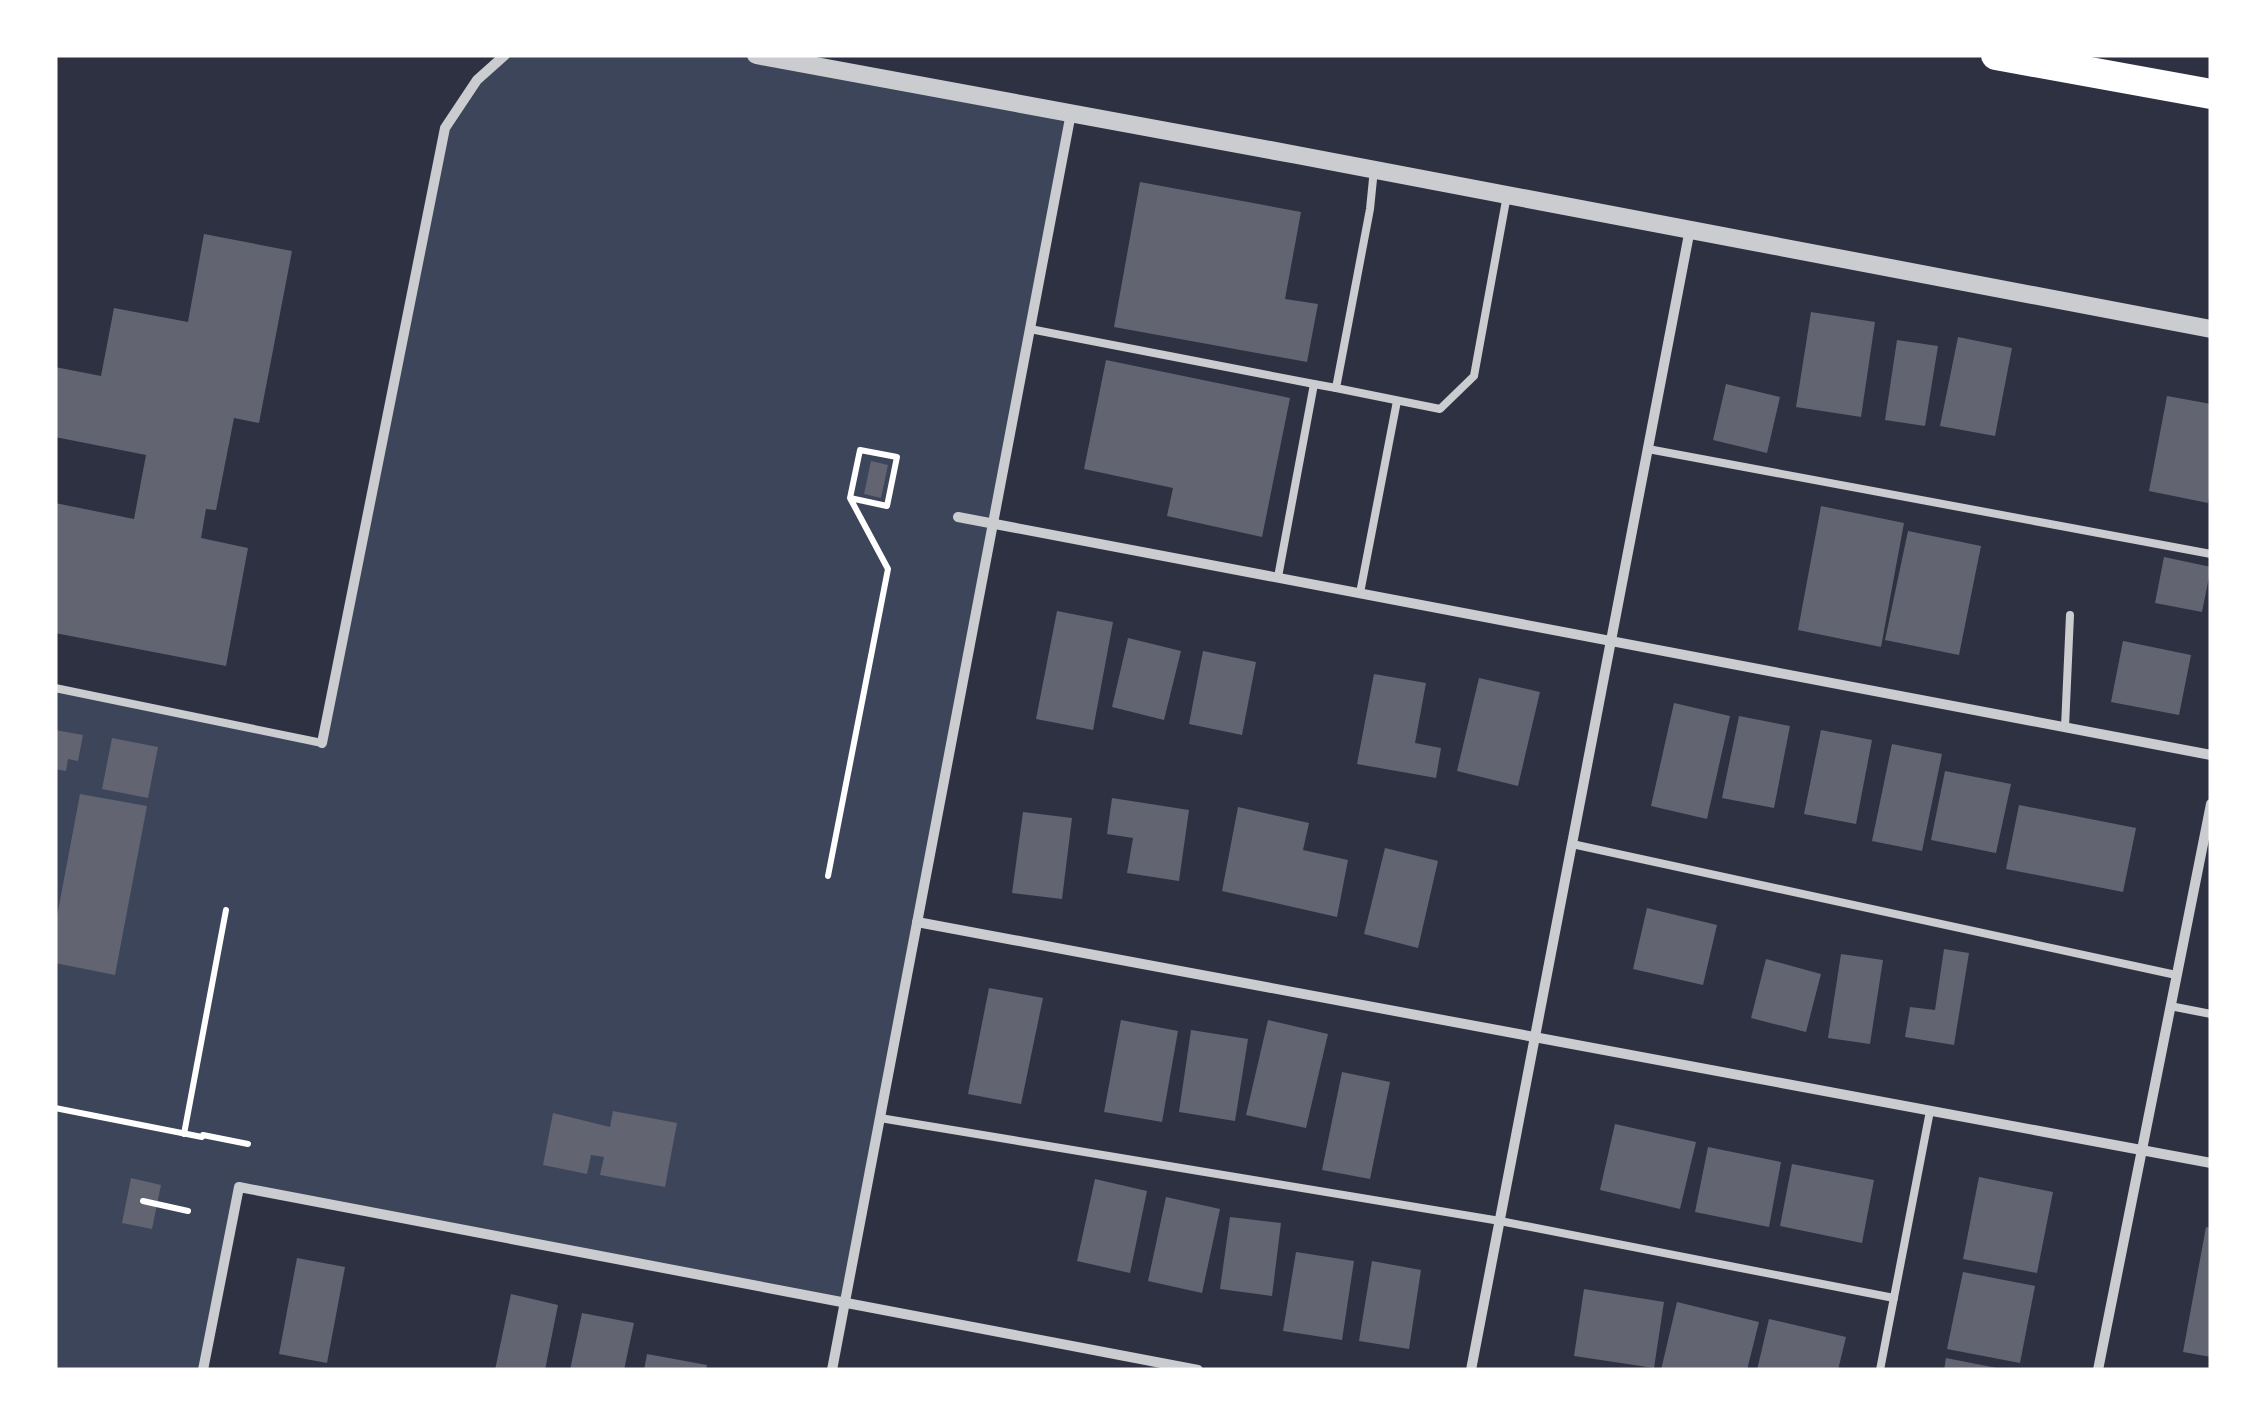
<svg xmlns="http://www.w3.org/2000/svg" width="2266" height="1425" viewBox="0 0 2266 1425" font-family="'Fira Sans',sans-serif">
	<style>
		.green { fill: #3c4559 }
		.building { fill: #626471 }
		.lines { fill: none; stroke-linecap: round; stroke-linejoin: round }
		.path { stroke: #fff; stroke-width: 6 }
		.service { stroke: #caccd0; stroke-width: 8 }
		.minor { stroke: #caccd0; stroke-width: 10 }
		.tertiary { stroke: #caccd0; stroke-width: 18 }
		.motorway { stroke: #fff; stroke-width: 30 }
	</style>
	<rect width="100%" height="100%" fill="#2d3142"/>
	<path class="green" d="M 505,55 L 756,55 L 1071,112 L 845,1303 L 239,1187 L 203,1370 L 55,1370 L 55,688 L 322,742 L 439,149 L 459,103 Z"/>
	<g class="building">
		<path d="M 1140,182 L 1301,212 L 1285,299 L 1318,304 L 1307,362 L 1114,327 Z"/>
		<path d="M 204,234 L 292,251 L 259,423 L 234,418 L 216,510 L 206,509 L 201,538 L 248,548 L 226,666 L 55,633 L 55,503 L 134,519 L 146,455 L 55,437 L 55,367 L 101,376 L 114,308 L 188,322 Z"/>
		<path d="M 1811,312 L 1875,322 L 1861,417 L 1796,407 Z"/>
		<path d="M 1958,337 L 2012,348 L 1995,436 L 1940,426 Z"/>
		<path d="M 1897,340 L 1938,346 L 1925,426 L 1885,420 Z"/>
		<path d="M 1106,360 L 1290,398 L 1262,537 L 1167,516 L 1173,488 L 1084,469 Z"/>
		<path d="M 1726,384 L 1780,397 L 1767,453 L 1713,440 Z"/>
		<path d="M 2167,396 L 2211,404 L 2211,484 L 2208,503 L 2149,491 Z"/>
		<path d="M 871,461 L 888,465 L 881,498 L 864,494 Z"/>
		<path d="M 1821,506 L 1904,523 L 1881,647 L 1798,630 Z"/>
		<path d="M 1908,531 L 1981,546 L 1959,655 L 1885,640 Z"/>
		<path d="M 2164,557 L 2211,567 L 2202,612 L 2155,603 Z"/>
		<path d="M 1057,611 L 1113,622 L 1093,730 L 1036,719 Z"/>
		<path d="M 1128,638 L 1181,651 L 1164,720 L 1112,707 Z"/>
		<path d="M 2123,641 L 2191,655 L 2179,715 L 2111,702 Z"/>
		<path d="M 1203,651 L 1256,662 L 1242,735 L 1189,724 Z"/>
		<path d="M 1374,674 L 1426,683 L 1415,743 L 1441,748 L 1436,778 L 1357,764 Z"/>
		<path d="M 1479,678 L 1540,692 L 1518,786 L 1457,771 Z"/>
		<path d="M 1674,703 L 1730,716 L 1707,819 L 1651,806 Z"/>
		<path d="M 1739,716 L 1790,726 L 1774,808 L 1722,798 Z"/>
		<path d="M 55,730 L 83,735 L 78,761 L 68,759 L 66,771 L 55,769 Z"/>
		<path d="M 1821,730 L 1872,740 L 1856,824 L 1804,814 Z"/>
		<path d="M 112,738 L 158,747 L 148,798 L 102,789 Z"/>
		<path d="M 1892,744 L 1942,754 L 1922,851 L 1872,841 Z"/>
		<path d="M 1945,771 L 2011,784 L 1996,853 L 1931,840 Z"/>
		<path d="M 80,794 L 147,806 L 115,975 L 55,963 L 55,927 Z"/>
		<path d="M 1112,798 L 1189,810 L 1179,881 L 1127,873 L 1133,838 L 1107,834 Z"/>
		<path d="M 2019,805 L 2136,828 L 2123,892 L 2006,869 Z"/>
		<path d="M 1238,807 L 1309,823 L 1303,850 L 1348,860 L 1337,917 L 1222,891 Z"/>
		<path d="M 1023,812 L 1072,818 L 1062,899 L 1012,893 Z"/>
		<path d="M 1385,848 L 1438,861 L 1418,948 L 1364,934 Z"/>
		<path d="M 1647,908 L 1717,925 L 1703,985 L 1633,969 Z"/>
		<path d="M 1944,949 L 1969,953 L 1954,1045 L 1905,1037 L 1910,1007 L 1935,1010 Z"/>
		<path d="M 1841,954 L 1883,960 L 1870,1044 L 1828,1038 Z"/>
		<path d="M 1766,959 L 1821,974 L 1806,1032 L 1751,1018 Z"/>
		<path d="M 989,988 L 1043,998 L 1021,1104 L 968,1094 Z"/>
		<path d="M 1121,1020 L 1178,1031 L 1162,1122 L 1104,1112 Z"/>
		<path d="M 1268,1020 L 1328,1034 L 1306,1128 L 1246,1115 Z"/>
		<path d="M 1191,1030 L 1248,1039 L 1235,1121 L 1179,1112 Z"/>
		<path d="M 1342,1072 L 1390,1082 L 1370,1179 L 1322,1170 Z"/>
		<path d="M 613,1111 L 677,1123 L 665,1187 L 600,1175 L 604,1157 L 591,1155 L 587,1174 L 543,1165 L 553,1113 L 610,1127 Z"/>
		<path d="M 1615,1124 L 1696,1142 L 1680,1209 L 1600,1190 Z"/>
		<path d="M 1708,1147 L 1781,1162 L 1769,1227 L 1695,1212 Z"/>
		<path d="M 1792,1164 L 1874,1180 L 1862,1243 L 1780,1226 Z"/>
		<path d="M 1979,1177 L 2053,1192 L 2037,1273 L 1963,1259 Z"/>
		<path d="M 131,1178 L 161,1185 L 152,1229 L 122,1223 Z"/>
		<path d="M 1095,1179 L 1147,1191 L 1130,1273 L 1077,1261 Z"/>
		<path d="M 1166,1197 L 1220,1209 L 1202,1293 L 1148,1281 Z"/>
		<path d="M 1230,1217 L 1281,1223 L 1272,1296 L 1220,1289 Z"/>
		<path d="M 2206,1227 L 2211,1228 L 2211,1357 L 2183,1352 Z"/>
		<path d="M 1296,1252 L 1354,1261 L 1342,1340 L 1283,1331 Z"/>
		<path d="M 297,1258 L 345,1267 L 327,1363 L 279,1354 Z"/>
		<path d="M 1372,1261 L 1421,1270 L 1409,1349 L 1359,1341 Z"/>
		<path d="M 1963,1272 L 2035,1286 L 2020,1363 L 1947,1349 Z"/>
		<path d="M 1584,1289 L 1664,1302 L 1654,1368 L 1574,1356 Z"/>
		<path d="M 511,1294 L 558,1305 L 545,1370 L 495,1370 Z"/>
		<path d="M 1677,1302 L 1759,1322 L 1747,1370 L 1661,1370 Z"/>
		<path d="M 582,1313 L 634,1323 L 624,1370 L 570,1370 Z"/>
		<path d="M 1769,1319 L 1846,1337 L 1838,1370 L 1757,1370 Z"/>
		<path d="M 647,1354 L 707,1365 L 706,1370 L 644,1370 Z"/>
		<path d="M 1946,1358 L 1997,1368 L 1996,1370 L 1944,1370 Z"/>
	</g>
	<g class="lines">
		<g class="path">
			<path d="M 828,876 L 888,569 L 850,498 L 860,450 L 897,457 L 887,506 L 850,498"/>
			<path d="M 55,1108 L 202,1137"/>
			<path d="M 184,1134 L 226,910"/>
			<path d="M 203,1135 L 248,1144"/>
			<path d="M 143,1201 L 188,1211"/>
		</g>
		<g class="service">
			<path d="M 1374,169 L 1370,209 L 1336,388 L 1440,409 L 1474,376 L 1507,195"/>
			<path d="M 1030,329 L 1314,384"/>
			<path d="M 1648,449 L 2211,554"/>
			<path d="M 1278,577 L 1314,384 L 1336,388"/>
			<path d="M 1360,593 L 1397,401"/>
			<path d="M 55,688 L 322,743"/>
			<path d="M 2065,727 L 2070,615"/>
			<path d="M 1572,844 L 2176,975"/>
			<path d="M 2170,1006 L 2211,1014"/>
			<path d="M 880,1118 L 1500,1221 L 1894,1298"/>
			<path d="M 1880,1370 L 1930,1111"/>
		</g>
		<g class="minor">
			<path d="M 958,517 L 2211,755"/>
			<path d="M 322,743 L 445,128 L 477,80 L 505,55"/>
			<path d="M 917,922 L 2211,1163"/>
			<path d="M 203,1370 L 239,1187 L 1198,1370"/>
			<path d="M 832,1370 L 1071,113"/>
			<path d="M 1471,1370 L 1690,229"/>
			<path d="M 2098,1370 L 2211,804"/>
		</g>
		<path class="tertiary" d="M 756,55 L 1297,155 L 2211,329"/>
		<path class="motorway" d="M 1996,55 L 2211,94"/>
	</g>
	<rect width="2266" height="1425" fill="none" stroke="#ffffff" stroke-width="115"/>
</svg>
